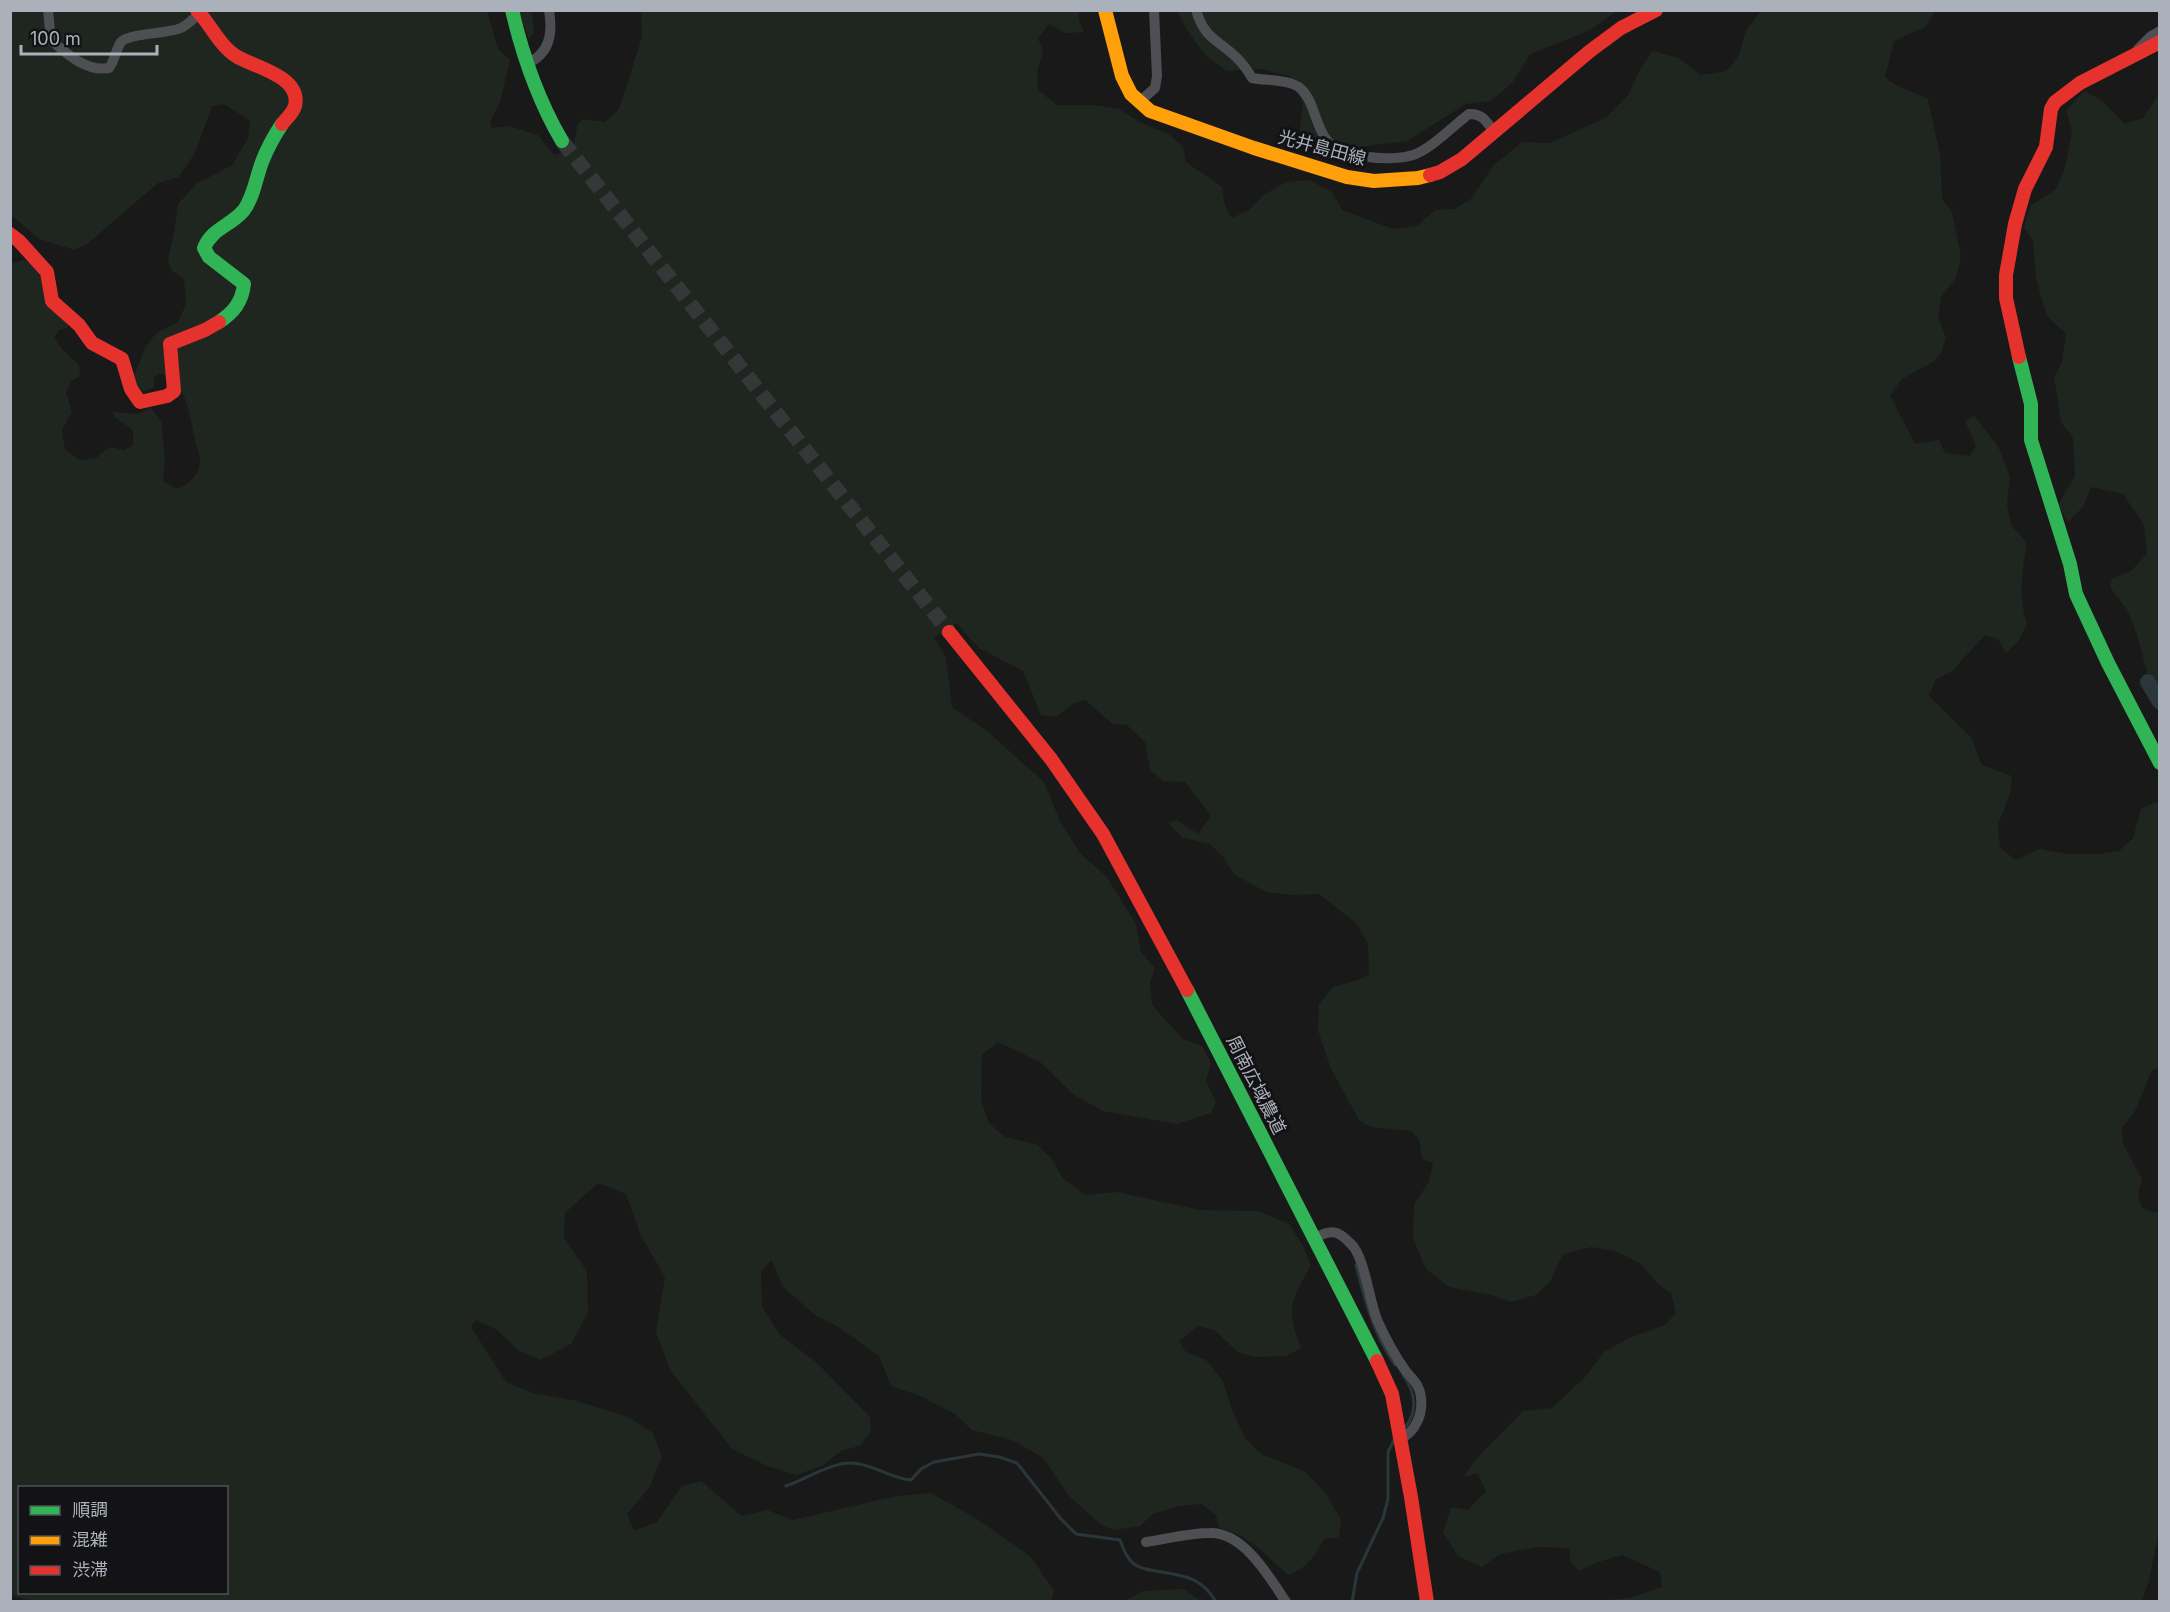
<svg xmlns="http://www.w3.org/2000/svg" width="2170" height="1612" viewBox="0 0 2170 1612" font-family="Inter,'Noto Sans JP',sans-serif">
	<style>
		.green { fill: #1e261f; fill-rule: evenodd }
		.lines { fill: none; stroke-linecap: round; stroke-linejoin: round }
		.stream { stroke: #2b363b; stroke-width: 3 }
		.river { stroke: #2b363b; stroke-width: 16 }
		.secondary-tunnel { stroke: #363739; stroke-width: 15; stroke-dasharray: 15 8; stroke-linecap: butt }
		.street { stroke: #4d4f52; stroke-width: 10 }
		.fast { stroke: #30b455; stroke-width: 14 }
		.slow { stroke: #ff9f0a; stroke-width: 14 }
		.jam { stroke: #e5322d; stroke-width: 14 }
		.labels { text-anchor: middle; stroke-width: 6; stroke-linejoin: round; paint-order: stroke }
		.street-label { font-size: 18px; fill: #aab1ba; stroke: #131315 }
	</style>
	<rect width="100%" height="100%" fill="#191919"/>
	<g class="green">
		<path d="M 11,11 L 487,11 L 498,49 L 510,60 L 500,102 L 490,122 L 492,128 L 509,126 L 538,135 L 554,155 L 573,148 L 578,124 L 583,119 L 605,122 L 619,109 L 642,37 L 641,11 L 1079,11 L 1079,20 L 1084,32 L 1065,33 L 1049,24 L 1038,38 L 1043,51 L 1037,72 L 1038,90 L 1057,105 L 1094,105 L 1119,109 L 1138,121 L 1170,135 L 1183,146 L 1186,162 L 1222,187 L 1225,206 L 1232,218 L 1249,210 L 1264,195 L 1286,182 L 1309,180 L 1332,192 L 1342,210 L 1393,229 L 1417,226 L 1435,210 L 1454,209 L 1471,199 L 1493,166 L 1522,142 L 1550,143 L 1607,117 L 1628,95 L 1641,68 L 1653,51 L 1678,58 L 1701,75 L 1727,71 L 1739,55 L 1746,30 L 1761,11 L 1935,11 L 1925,27 L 1894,41 L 1885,77 L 1894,84 L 1928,99 L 1940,155 L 1942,199 L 1952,212 L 1961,256 L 1956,278 L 1941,297 L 1938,316 L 1946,338 L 1941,353 L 1933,362 L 1902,379 L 1890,395 L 1915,444 L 1939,440 L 1945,453 L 1970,456 L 1976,446 L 1965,421 L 1974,416 L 1998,446 L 2010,477 L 2007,504 L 2011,525 L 2027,543 C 2022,572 2018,595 2027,624 L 2018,642 L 2006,653 L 1998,639 L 1985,635 L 1951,672 L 1936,679 L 1929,696 L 1971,737 L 1982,765 L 2012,776 L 2010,794 L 1998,824 L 2000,847 L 2015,860 L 2040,849 L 2067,854 L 2098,854 L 2119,851 L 2133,838 L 2141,809 L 2155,802 L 2159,803 L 2159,1068 L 2152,1070 L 2135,1111 L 2122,1128 L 2123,1143 L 2142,1180 L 2138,1194 L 2142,1208 L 2160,1214 L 2160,1526 L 2149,1581 L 2142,1601 L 1595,1601 L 1629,1598 L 1662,1587 L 1660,1572 L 1622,1555 L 1598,1562 L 1579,1571 L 1571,1563 L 1569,1548 L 1538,1547 L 1500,1554 L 1482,1567 L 1458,1556 L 1443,1532 L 1451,1507 L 1468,1510 L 1486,1491 L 1477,1473 L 1464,1477 L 1475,1460 L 1523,1411 L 1552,1408 L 1586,1376 L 1604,1352 L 1629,1338 L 1665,1325 L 1676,1313 L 1671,1293 L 1659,1285 L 1640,1263 L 1615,1251 L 1591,1247 L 1563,1254 L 1550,1282 L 1536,1295 L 1511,1302 L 1491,1295 L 1449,1287 L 1426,1269 L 1413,1238 L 1414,1204 L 1429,1182 L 1433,1163 L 1422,1159 L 1419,1139 L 1411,1131 L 1370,1127 L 1359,1120 L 1331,1069 L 1318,1030 L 1319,1004 L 1333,987 L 1358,980 L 1369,974 L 1368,944 L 1356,923 L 1319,894 L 1292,895 L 1266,892 L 1234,874 L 1223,857 L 1210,844 L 1183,838 L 1168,823 L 1177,820 L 1198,834 L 1211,816 L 1185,782 L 1163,781 L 1150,770 L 1145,742 L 1127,725 L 1113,724 L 1085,700 L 1074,703 L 1056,717 L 1041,715 L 1023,671 L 979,648 L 956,623 L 934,637 L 946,658 L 952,707 L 987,731 L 1044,782 L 1060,821 L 1080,853 L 1106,876 L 1136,924 L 1141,952 L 1155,968 L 1150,982 L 1152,1005 L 1183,1039 L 1202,1046 L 1211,1063 L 1206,1081 L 1216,1102 L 1211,1113 L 1177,1124 L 1103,1111 L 1074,1095 L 1040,1062 L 998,1042 L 982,1055 L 981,1100 L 989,1123 L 1005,1137 L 1036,1144 L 1051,1158 L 1062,1177 L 1085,1195 L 1117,1192 L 1200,1210 L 1258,1211 L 1289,1224 L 1303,1246 L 1311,1265 C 1291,1302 1285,1307 1301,1348 L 1286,1356 L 1253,1357 L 1238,1352 L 1214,1330 L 1198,1326 L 1179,1341 L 1185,1351 L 1206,1360 L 1223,1381 L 1232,1410 L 1245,1438 L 1261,1454 L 1304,1471 L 1325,1492 L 1341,1520 L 1339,1537 L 1324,1539 C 1316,1555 1305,1570 1288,1575 C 1266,1556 1249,1534 1219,1528 L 1216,1515 L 1202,1504 L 1179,1506 L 1153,1514 L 1140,1526 L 1114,1530 L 1101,1525 L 1069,1496 L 1043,1458 L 1012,1440 L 972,1430 L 955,1414 L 920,1396 L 891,1386 L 879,1356 L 838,1327 L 815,1315 L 784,1288 L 771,1260 L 761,1272 L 762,1307 L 780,1335 L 816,1362 L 870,1417 L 871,1431 L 860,1446 L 843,1450 L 822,1466 L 796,1475 L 767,1466 L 732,1449 L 670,1370 L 656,1332 L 665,1277 L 641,1236 L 626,1194 L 598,1183 L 565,1213 L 564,1238 L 587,1271 L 588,1312 L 571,1344 L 540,1360 L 518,1350 L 497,1330 L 476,1320 L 471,1327 L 506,1382 L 533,1393 L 577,1401 L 628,1417 L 653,1433 L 662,1457 L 649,1488 L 627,1514 L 634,1531 L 657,1522 L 682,1486 L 701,1481 L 742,1516 L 767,1510 L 793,1520 L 896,1496 L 931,1493 L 977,1519 L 1031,1557 L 1054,1591 L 1051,1601 L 42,1602 L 28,1600 L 11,1595 L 10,264 L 23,260 L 32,264 L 67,320 L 68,328 L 59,330 L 54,337 L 62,349 L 79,365 L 80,376 L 71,381 L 66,393 L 72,412 L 62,430 L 65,449 L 80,460 L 96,458 L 110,447 L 124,450 L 133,445 L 133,430 L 114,417 L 112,412 L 138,414 L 151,408 L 161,421 L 165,458 L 163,481 L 177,489 C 188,484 195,480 199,467 C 202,460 197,448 195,440 C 190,418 187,379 159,373 L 154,378 L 154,387 L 144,392 L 138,387 L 134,376 L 145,348 L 156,333 L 178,322 L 186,304 L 184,279 L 171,270 L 168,260 L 174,232 L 178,204 L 196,184 L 232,165 L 248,138 L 250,121 L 224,104 L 212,106 L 195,153 L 179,177 L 158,183 L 87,244 L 75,250 L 39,239 L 11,215 ZM 20,1488 L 226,1488 L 226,1592 L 20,1592 Z"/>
		<path d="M 519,11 L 532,11 L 534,31 L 529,40 Z"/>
		<path d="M 1177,11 L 1617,11 L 1588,31 L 1530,54 L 1513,82 L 1491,101 L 1466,104 L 1407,141 L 1359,147 L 1339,161 L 1317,153 L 1300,130 L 1303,103 L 1289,76 L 1260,69 L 1227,71 L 1206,56 L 1187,30 Z"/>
		<path d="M 2084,91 L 2101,100 L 2125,124 L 2143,118 L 2159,94 L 2159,694 L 2149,679 L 2137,635 L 2128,611 L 2110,587 L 2112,579 L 2131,571 L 2147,554 L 2144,525 L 2123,494 L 2091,487 L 2083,507 L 2068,522 L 2058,505 L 2075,476 L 2073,438 L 2061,422 L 2054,377 L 2062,362 L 2066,334 L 2047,316 L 2036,279 L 2033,240 L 2024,228 L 2030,206 L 2055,190 L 2064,172 L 2072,132 L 2066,110 Z"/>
		<path d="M 1184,1589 L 1201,1601 L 1124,1601 L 1143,1591 Z"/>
	</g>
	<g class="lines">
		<g class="stream">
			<path d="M 1356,1265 C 1365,1301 1374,1335 1395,1365"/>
			<path d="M 1403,1375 C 1415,1392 1419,1411 1404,1429"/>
			<path d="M 786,1486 C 806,1479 832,1462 852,1463 C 873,1464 890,1478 911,1480 L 921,1469 L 934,1462 L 979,1454 L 999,1457 L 1017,1463 L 1061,1519 L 1076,1534 L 1120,1540 C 1123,1549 1127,1559 1134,1564 C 1140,1569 1150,1570 1156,1571 C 1183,1576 1201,1576 1216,1602"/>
			<path d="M 1352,1602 L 1357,1573 L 1383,1518 L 1388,1499 L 1388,1452 L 1395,1438"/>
		</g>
		<path class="river" d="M 2148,682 L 2160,702"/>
		<path class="secondary-tunnel" d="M 562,141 L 949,632"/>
		<g class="street">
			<path d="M 48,10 L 51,40 C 67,54 86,72 109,68 C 115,60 116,49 121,42 C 129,33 167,34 181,28 C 188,25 194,18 200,13"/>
			<path d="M 1196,10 C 1205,40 1218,39 1237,58 C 1243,64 1248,71 1252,78 C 1267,81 1290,79 1301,89 C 1314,101 1315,124 1326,139 C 1339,158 1392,162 1413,155 C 1431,149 1453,126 1469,114 C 1483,113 1487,123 1495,133"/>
			<path d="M 2138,49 L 2151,36 L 2160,31"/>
			<path d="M 526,64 C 550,54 553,34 549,10"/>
			<path d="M 1139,102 L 1155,88 L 1157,76 L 1154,10"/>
			<path d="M 1315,1238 C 1331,1229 1338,1230 1351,1244 C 1365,1257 1369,1302 1378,1322 C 1385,1337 1395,1356 1405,1370 C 1412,1379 1420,1385 1421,1397 C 1423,1414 1416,1432 1400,1439"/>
			<path d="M 1146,1542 C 1167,1539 1189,1533 1210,1533 C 1244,1532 1270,1578 1286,1602"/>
		</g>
		<g class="fast">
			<path d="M 512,10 C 523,57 538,100 562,141"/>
			<path d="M 219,322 C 234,312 242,302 244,284 L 209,257 L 204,248 C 212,228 231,226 244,210 C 254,196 256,178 262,162 C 267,149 274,136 282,124"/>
			<path d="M 2019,357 L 2031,404 L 2031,440 L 2070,564 L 2076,594 L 2108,663 L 2160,763"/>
			<path d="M 1187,990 L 1377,1361"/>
		</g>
		<path class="slow" d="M 1105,10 L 1122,76 L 1131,94 L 1150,111 L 1254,148 L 1347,177 L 1374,181 L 1418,178 L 1430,175"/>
		<g class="jam">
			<path d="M 197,10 C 210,24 220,46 236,56 C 253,67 302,76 295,106 C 293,113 286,119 282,124"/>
			<path d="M 1430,175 L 1440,172 L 1462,159 L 1590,51 L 1621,28 L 1656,10"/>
			<path d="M 10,234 L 19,241 L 47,272 L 52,301 L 79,325 L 92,343 L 122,359 L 131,389 L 140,402 L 167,396 L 174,391 L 170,344 L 205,330 L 219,322"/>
			<path d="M 2019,357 L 2006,298 L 2006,275 L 2015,224 L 2025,189 L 2046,147 L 2051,109 L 2055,102 L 2080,83 L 2160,42"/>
			<path d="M 949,632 L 1051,759 L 1103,834 L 1187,990"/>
			<path d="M 1377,1361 L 1392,1394 L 1411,1497 L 1427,1602"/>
		</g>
	</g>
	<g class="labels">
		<g class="street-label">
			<text transform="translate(1322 148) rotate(15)" y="6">光井島田線</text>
			<text transform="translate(1256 1085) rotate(63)" y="6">周南広域農道</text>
		</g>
	</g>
	<rect width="2170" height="1612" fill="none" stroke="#aab1ba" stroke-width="24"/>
	<rect x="18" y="1486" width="210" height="108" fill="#131315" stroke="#4f5257" stroke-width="1.5"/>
	<rect x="30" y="1506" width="30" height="9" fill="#30b455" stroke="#4f5257" stroke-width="1.5"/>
	<text x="72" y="1516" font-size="18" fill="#aab1ba">順調</text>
	<rect x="30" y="1536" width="30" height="9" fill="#ff9f0a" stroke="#4f5257" stroke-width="1.5"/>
	<text x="72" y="1546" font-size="18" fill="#aab1ba">混雑</text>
	<rect x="30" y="1566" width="30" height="9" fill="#e5322d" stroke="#4f5257" stroke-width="1.5"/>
	<text x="72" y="1576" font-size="18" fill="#aab1ba">渋滞</text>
	<path d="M21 45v9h136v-9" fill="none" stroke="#aab1ba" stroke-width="3"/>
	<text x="30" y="45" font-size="18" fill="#aab1ba" stroke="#131315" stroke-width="4.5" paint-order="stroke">100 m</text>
</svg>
